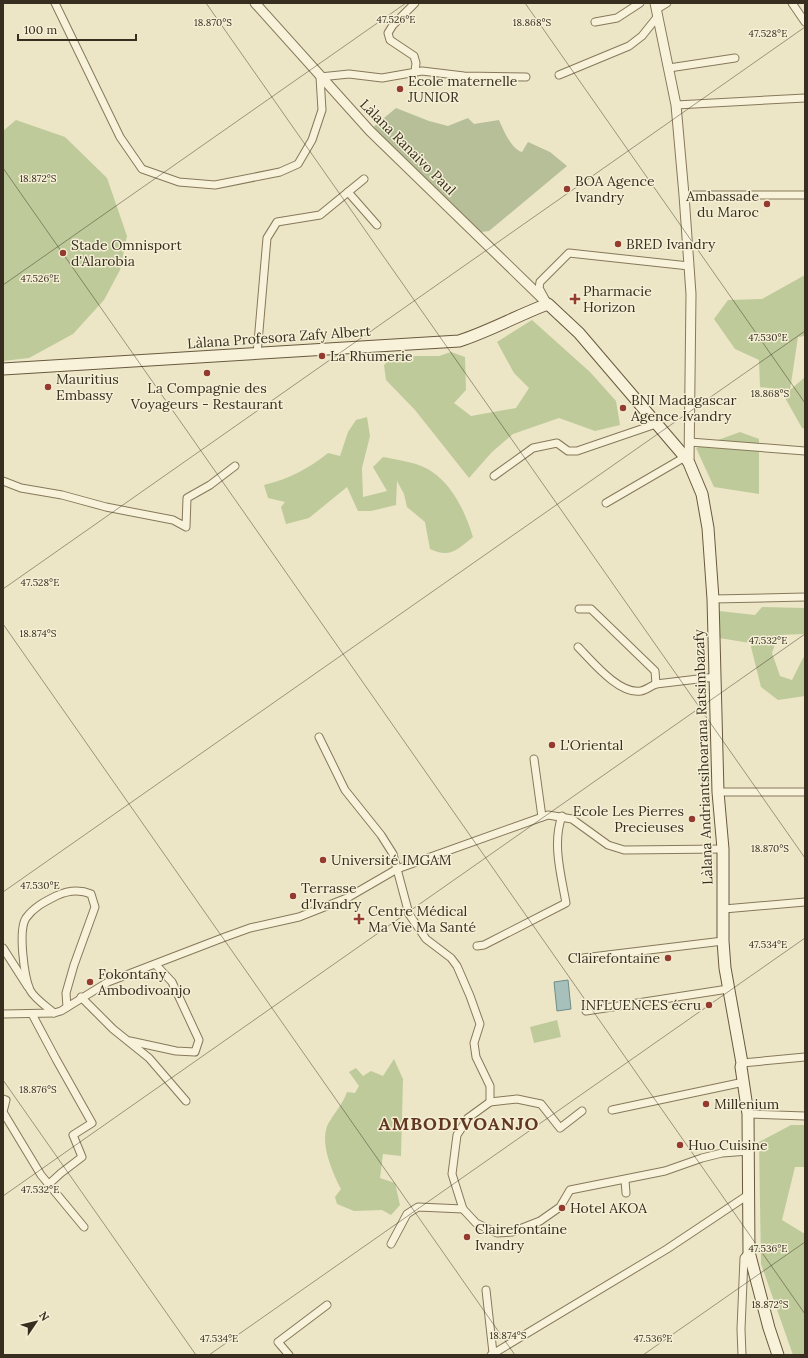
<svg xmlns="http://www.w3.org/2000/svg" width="808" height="1358" viewBox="0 0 808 1358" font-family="Lora,serif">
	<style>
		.green { fill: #beca9a }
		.cemetery { fill: #b6bf98 }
		.water { fill: #a7c0bc; stroke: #6e8e8a }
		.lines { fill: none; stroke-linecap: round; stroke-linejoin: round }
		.minor-casing { stroke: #87785c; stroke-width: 9 }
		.tertiary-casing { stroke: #87785c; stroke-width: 11 }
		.secondary-casing { stroke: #69593f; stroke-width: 13 }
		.minor { stroke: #f7f2d9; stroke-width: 7 }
		.tertiary { stroke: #f7f2d9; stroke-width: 9 }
		.secondary { stroke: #f7f2d9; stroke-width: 11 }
		.ticks { fill: none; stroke: #382e1f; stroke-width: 1; stroke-opacity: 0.45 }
		.poi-dot { fill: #933b2f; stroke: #f4efd5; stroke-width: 1.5 }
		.labels { text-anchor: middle; stroke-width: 3; stroke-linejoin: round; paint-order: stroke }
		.poi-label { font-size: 14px; fill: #382e1f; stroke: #f4efd5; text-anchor: start }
		.street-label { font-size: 14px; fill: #382e1f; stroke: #f4efd5 }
		.district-label { font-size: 18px; font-weight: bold; letter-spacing: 1px; fill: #623721; stroke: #f4efd5 }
		.ticks-label { font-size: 10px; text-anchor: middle; fill: #382e1f; stroke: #f4efd5; stroke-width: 3; stroke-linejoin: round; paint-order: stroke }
	</style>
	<rect width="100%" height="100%" fill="#ece6c6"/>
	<g class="green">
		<path d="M 16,120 L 65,137 L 107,178 L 127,236 L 120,270 L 104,300 L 73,334 L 29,358 L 3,361 L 3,131 Z"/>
		<path d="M 805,275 L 805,336 L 798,337 L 790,390 L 805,377 L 805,429 L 802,428 L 784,396 L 790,390 L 760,387 L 759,360 L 735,349 L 714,319 L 728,300 L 762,299 Z"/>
		<path d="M 532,320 L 590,372 L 616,401 L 620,425 L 595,431 L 559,418 L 513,434 L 492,452 L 469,478 L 415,410 L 386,380 L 384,365 L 394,356 L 439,356 L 451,352 L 465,357 L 466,390 L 454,403 L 471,416 L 516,408 L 529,388 L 514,373 L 497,342 Z"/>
		<path d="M 367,417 L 370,436 L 362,468 L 363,497 L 387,491 L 373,467 L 383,457 C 394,459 406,461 416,464 C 448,474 464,508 473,537 C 458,549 450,559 430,549 L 425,522 L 407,507 L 404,494 L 397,481 L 396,505 L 371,511 L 358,511 L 347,487 L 309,518 L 286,524 L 281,507 L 285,502 L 268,498 L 264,485 C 289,479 308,469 328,453 L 340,456 L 348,432 L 356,420 Z"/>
		<path d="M 740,432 L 759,439 L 759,494 L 714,487 L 696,448 Z"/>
		<path d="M 762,607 L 805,608 L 805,634 L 778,635 L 772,653 L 780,676 L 792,680 L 803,658 L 805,657 L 805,696 L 778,700 L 761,687 L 750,643 L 719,638 L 719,611 L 755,615 Z"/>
		<path d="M 557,1020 L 561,1037 L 534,1043 L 530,1027 Z"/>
		<path d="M 394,1059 L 403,1079 L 401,1156 L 383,1154 L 380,1178 L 395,1183 L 400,1205 L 391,1215 L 382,1210 L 354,1211 L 337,1204 L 335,1197 L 341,1189 C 333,1173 319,1143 328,1124 C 334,1113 343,1104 347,1092 L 355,1093 L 359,1086 L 349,1072 L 356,1068 L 363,1076 L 371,1071 L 383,1076 Z"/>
		<path d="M 791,1125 L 805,1125 L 805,1167 L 795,1167 L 782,1220 L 805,1234 L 805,1355 L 793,1355 L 761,1264 L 759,1142 Z"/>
	</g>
	<path class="cemetery" d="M 396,108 L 429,121 L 448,126 L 468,118 L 474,124 L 499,120 C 503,129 511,149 522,152 L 528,142 L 550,152 L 567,166 L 489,231 L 481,232 L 464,220 L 372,128 Z"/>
	<path class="water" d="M 568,980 L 571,1009 L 557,1011 L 554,982 Z"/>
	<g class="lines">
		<g class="minor-casing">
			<g id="minor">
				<path d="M 55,3 L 120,137 L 142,169 L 179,182 L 215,185 L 280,172 L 298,164 L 312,140 L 322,110 L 320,77 L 349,74 L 382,78 L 422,71 L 464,76 L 526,77"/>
				<path d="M 415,3 L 393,25 L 388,33 L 390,40 L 414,56 L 416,63 L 415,72"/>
				<path d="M 792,3 L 805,22"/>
				<path d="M 657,9 L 667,3"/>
				<path d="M 595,22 L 617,18 L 640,3"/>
				<path d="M 669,68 L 735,58"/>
				<path d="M 559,75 L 629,46 L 642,36 L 658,16"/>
				<path d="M 676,105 L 805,98"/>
				<path d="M 348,192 L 377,225"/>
				<path d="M 684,195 L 805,195"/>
				<path d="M 545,299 L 539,288 L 540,282 L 569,253 L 689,266"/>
				<path d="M 257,354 L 267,238 L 277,222 L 320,215 L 364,179"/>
				<path d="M 690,442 L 805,451"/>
				<path d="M 494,476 L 533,448 L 557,443 L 568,451 L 577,451 L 656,424"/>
				<path d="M 3,481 L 21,488 L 62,495 L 106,507 L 173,520 L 186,527 L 187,498 L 210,485 L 235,466"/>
				<path d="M 606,503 L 685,457"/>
				<path d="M 713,599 L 805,597"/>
				<path d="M 579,609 L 591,609 L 655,671 L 656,684 L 715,677"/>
				<path d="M 578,647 C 592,661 619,695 641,691 C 646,690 651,686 656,684"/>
				<path d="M 319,737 L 345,790 L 381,835 L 393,854 L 409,914 L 426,939 L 451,958 L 457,966 L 470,996 L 480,1024 L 474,1043 L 476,1057 L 490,1086 L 490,1102"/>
				<path d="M 534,759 L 542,817"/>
				<path d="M 718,792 L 805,792"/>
				<path d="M 724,909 L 805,902"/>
				<path d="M 477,946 L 484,945 L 566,903 C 561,875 552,843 562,816"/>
				<path d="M 3,948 L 28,987"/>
				<path d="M 583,958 L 723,941"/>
				<path d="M 81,997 L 113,1029 L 149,1058 L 186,1101"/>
				<path d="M 586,1011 L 728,989"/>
				<path d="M 54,1013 C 47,1007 34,998 30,990 C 24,976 18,930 26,918 C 34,907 44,902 56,896 C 67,891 79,889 91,894 L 95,907 L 74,965 L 66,993 L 67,1007"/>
				<path d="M 3,1014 L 54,1013 L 61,1011 L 108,982 L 225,937 L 250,928 L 299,917 L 347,898 L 397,869 L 548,815 L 572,819 L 608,845 L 624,850 L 723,849"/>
				<path d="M 32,1014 L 56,1059 L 92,1123 L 73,1135 L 82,1157 L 61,1173 L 49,1184"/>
				<path d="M 130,1041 L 176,1051 L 195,1052 L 199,1040 L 172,982 L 156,965"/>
				<path d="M 742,1063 L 805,1057"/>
				<path d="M 3,1099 L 6,1100 L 3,1112 L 41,1175 L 84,1227"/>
				<path d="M 612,1110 L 744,1082"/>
				<path d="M 582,1111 L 560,1128 L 541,1104 L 517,1099 L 490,1102 L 468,1118 L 457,1135 L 452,1174 L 463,1209 L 476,1223 L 497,1233 L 512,1232 L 540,1221 L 560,1207 L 570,1190 L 665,1171 L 702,1158 L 722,1153 L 749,1151"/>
				<path d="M 748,1114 L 805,1116"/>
				<path d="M 625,1180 L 626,1193"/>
				<path d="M 391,1244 L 407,1214 L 418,1207 L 463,1209"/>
				<path d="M 486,1290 L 493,1353"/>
				<path d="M 289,1355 L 278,1342 L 327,1305"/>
				<path d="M 491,1355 L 667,1249 L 748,1195"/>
				<path d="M 742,1355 L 741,1329 L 744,1258 L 749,1252"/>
			</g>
		</g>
		<g class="tertiary-casing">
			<g id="tertiary">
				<path d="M 255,3 L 370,131 L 548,304"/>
				<path d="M 655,3 L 676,105 L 684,195 L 691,294 L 689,463"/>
			</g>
		</g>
		<g class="secondary-casing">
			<path id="secondary" d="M 3,369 L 459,341 C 490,331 518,315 548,304 L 579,333 L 685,457 L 689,463 L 702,494 L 708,528 L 713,599 L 718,792 L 723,849 L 723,941 L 725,968 L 742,1063 L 741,1067 L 748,1114 L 749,1252 L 769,1328 L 778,1355"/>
		</g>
		<use href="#minor" class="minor"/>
		<use href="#tertiary" class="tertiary"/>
		<use href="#secondary" class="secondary"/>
	</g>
	<path class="ticks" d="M 206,3 L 805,858M 525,3 L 805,403M 3,168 L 805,1314M 3,285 L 406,3M 3,589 L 805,27M 3,624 L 515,1355M 3,892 L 805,331M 3,1080 L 196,1355M 3,1196 L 805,634M 209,1355 L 805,938M 643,1355 L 805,1242"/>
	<g class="poi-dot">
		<circle cx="400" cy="89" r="4"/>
		<circle cx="567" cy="189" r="4"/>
		<circle cx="767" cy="204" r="4"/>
		<circle cx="618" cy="244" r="4"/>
		<circle cx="63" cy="253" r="4"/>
		<path d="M573 293h4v4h4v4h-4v4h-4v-4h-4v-4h4z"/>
		<circle cx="322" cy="356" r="4"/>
		<circle cx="207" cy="373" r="4"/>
		<circle cx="48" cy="387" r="4"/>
		<circle cx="623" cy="408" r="4"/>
		<circle cx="552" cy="745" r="4"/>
		<circle cx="692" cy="819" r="4"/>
		<circle cx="323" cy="860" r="4"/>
		<circle cx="293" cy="896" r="4"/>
		<path d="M357 913h4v4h4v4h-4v4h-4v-4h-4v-4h4z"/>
		<circle cx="668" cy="958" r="4"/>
		<circle cx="90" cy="982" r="4"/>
		<circle cx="709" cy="1005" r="4"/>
		<circle cx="706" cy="1104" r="4"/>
		<circle cx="680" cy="1145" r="4"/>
		<circle cx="562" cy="1208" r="4"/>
		<circle cx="467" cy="1237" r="4"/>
	</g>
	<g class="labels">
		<g class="poi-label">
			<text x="408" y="86">Ecole maternelle<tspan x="408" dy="16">JUNIOR</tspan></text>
			<text x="575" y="186">BOA Agence<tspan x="575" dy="16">Ivandry</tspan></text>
			<text x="759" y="201" text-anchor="end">Ambassade<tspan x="759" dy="16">du Maroc</tspan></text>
			<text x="626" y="249">BRED Ivandry</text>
			<text x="71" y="250">Stade Omnisport<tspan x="71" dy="16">d'Alarobia</tspan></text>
			<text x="583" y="296">Pharmacie<tspan x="583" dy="16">Horizon</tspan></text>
			<text x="330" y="361">La Rhumerie</text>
			<text x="56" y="384">Mauritius<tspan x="56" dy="16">Embassy</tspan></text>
			<text x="207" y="393" text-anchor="middle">La Compagnie des<tspan x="207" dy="16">Voyageurs - Restaurant</tspan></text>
			<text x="631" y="405">BNI Madagascar<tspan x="631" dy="16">Agence Ivandry</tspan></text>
			<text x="560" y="750">L'Oriental</text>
			<text x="684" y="816" text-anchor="end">Ecole Les Pierres<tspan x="684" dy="16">Precieuses</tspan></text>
			<text x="331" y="865">Université IMGAM</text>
			<text x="301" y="893">Terrasse<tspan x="301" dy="16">d'Ivandry</tspan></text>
			<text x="368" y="916">Centre Médical<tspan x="368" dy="16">Ma Vie Ma Santé</tspan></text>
			<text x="660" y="963" text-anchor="end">Clairefontaine</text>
			<text x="98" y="979">Fokontany<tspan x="98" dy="16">Ambodivoanjo</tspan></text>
			<text x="701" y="1010" text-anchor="end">INFLUENCES écru</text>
			<text x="714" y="1109">Millenium</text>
			<text x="688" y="1150">Huo Cuisine</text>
			<text x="570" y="1213">Hotel AKOA</text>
			<text x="475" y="1234">Clairefontaine<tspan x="475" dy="16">Ivandry</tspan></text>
		</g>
		<g class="street-label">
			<text transform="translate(408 147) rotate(45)" y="5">Làlana Ranaivo Paul</text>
			<text transform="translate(279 337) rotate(-4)" y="5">Làlana Profesora Zafy Albert</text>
			<text transform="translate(703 757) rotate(-92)" y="5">Làlana Andriantsihoarana Ratsimbazafy</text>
		</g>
		<g class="district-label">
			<text x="459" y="1130">AMBODIVOANJO</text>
		</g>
	</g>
	<g class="ticks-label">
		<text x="396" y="23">47.526°E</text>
		<text x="213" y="26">18.870°S</text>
		<text x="532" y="26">18.868°S</text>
		<text x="768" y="37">47.528°E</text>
		<text x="38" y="182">18.872°S</text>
		<text x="40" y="282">47.526°E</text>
		<text x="768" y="341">47.530°E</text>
		<text x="770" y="397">18.868°S</text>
		<text x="40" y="586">47.528°E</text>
		<text x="38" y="637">18.874°S</text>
		<text x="768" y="644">47.532°E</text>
		<text x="770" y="852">18.870°S</text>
		<text x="40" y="889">47.530°E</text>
		<text x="768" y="948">47.534°E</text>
		<text x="38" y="1093">18.876°S</text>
		<text x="40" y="1193">47.532°E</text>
		<text x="768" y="1252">47.536°E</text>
		<text x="770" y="1308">18.872°S</text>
		<text x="508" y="1339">18.874°S</text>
		<text x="219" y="1342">47.534°E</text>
		<text x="653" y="1342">47.536°E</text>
	</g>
	<rect width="808" height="1358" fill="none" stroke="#382e1f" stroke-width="8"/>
	<g transform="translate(36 1322) rotate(55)" stroke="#f4efd5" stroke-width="3" paint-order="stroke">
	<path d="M0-3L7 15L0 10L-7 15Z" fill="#382e1f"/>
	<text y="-6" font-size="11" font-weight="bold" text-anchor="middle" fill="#382e1f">N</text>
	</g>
	<path d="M18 34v6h118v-6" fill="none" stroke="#382e1f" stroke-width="2"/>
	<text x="24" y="34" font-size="12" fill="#382e1f" stroke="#f4efd5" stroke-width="3" paint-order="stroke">100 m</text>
</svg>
